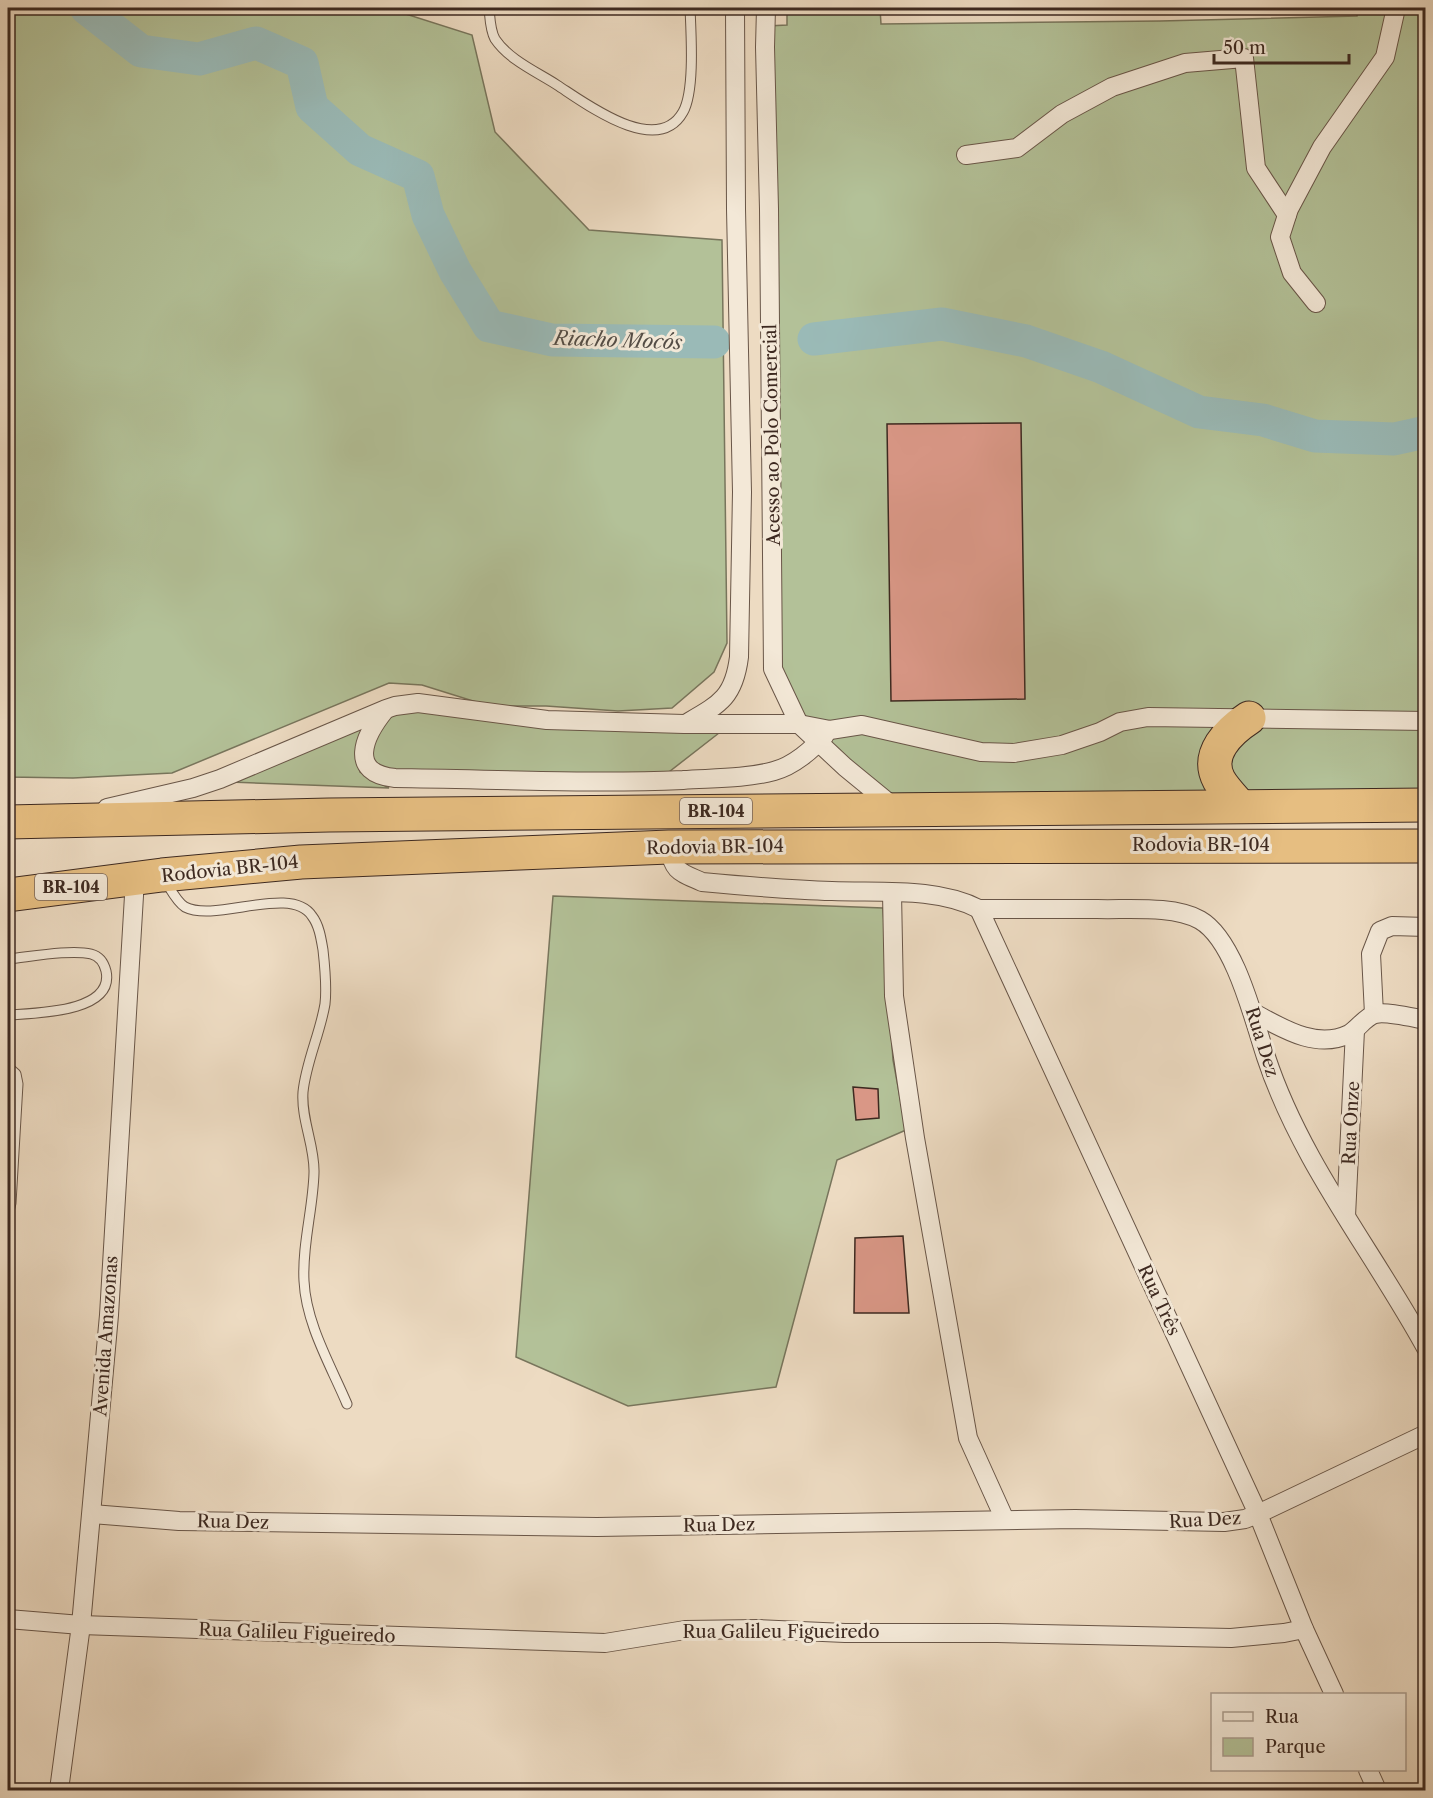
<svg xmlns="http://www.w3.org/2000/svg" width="1433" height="1798" viewBox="0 0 1433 1798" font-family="'Libre Caslon Text',serif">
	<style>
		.green { fill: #b3c198; stroke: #78755c; stroke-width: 1.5 }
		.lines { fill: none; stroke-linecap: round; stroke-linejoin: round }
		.river { stroke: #9abab7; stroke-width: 33 }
		.building { fill: #d99786; stroke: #3d2920; stroke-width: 1.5 }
		.lane-casing { stroke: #695648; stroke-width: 11 }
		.street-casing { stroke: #695648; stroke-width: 20 }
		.highway-casing { stroke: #3d2920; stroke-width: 35 }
		.lane { stroke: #f3e8d7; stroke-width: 9 }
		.street { stroke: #f3e8d7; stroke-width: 18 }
		.highway { stroke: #e6be81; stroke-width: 33 }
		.labels { text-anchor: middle; stroke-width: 6; stroke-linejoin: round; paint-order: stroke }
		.shield { fill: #f3e8d7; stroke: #746257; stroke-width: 1.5 }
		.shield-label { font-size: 16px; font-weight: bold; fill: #3d2920 }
		.street-label { font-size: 18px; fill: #3d2920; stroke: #f3e8d7 }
		.water-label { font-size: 20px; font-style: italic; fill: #544d46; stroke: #f3e8d7 }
	</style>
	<rect width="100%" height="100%" fill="#eddbc2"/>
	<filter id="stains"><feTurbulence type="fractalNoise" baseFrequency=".00333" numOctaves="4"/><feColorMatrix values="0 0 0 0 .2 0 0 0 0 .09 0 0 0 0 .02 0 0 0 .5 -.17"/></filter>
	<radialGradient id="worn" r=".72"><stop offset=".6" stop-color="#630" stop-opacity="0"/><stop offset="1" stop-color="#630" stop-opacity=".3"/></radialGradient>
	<g class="green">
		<path d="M 8,8 L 387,8 L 472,35 L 495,132 L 589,230 L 722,240 L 727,643 L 714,672 L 672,708 L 618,711 L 546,706 L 489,706 L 422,685 L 389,683 L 172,773 L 73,778 L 8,777 Z"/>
		<path d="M 787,8 L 880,8 L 881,24 L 1160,21 L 1357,16 L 1357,8 L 1425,8 L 1425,800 L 901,802 L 817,738 L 777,667 L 767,26 L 787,25 Z"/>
		<path d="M 410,710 L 506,722 L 719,733 L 665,775 L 388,773 L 373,763 L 373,734 L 386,717 Z"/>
		<path d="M 363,724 L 359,746 L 360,772 L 389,788 L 230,782 Z"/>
		<path d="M 553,896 L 883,908 L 893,1060 L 906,1130 L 837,1160 L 776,1387 L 628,1406 L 516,1357 Z"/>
	</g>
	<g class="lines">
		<g class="river">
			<path d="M 86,8 L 141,51 L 199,59 L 256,43 L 302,63 L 312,107 L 360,150 L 418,176 L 428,215 L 455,271 L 489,326 L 552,340 L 714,342"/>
			<path d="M 814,339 L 942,324 L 1026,341 L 1101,367 L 1199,412 L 1263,420 L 1315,436 L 1394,439 L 1426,432"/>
		</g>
	</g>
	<g class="building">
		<path d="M 1021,423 L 1025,699 L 891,701 L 887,424 Z"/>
		<path d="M 853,1087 L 878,1089 L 879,1118 L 856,1120 Z"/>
		<path d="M 903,1236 L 909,1313 L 854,1313 L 855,1238 Z"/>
	</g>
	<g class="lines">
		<g class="lane-casing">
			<g id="lane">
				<path d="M 489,8 C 490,18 490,30 495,39 C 509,60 537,72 557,85 C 585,103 657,158 683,112 C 695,91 691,33 690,8"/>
				<path d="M 166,882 C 171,890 177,902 185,907 C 216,923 291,884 312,916 C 319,925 321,938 323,950 C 325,968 327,987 325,1004 C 320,1034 306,1062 303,1092 C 301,1120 315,1146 314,1173 C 313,1209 302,1245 304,1281 C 306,1324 331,1366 347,1404"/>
				<path d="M 8,959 C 29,957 71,949 91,954 C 99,956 104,963 106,971 C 115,1013 34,1013 8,1015"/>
				<path d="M 8,1067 L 16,1074 L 18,1084 L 11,1203 L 8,1216"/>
			</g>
		</g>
		<g class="street-casing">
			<g id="street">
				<path d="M 766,8 L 765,47 L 769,209 L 773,669 L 799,724 L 845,767 L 895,808"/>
				<path d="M 966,155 L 1017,148 L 1062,114 L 1112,87 L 1185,63 L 1244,58 L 1256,168 L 1287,215"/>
				<path d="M 1316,303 L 1292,273 L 1280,237 L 1289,209 L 1322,147 L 1385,57 L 1396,8"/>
				<path d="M 385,710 C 364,736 347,773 395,778 C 491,779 587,784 683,780 C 713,778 744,779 774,771 C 793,766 812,750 825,735"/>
				<path d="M 687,723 C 720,704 734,697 739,657 L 742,492 L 736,209 L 735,8"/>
				<path d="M 107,808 L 193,788 L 220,779 L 386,709 L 395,706 L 418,703 L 547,720 L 684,724 L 799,724 L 830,730 L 862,725 L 981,752 L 1014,753 L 1062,745 L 1100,732 L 1120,722 L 1148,717 L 1426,721"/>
				<path d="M 669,847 C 673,872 680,872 702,882 C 745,886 789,890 832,891 C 879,893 937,887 979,909 C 1018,909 1058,909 1097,909 C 1127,910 1173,905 1200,920 C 1235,940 1254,1021 1266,1057 C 1301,1163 1373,1251 1426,1348"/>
				<path d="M 892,893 L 894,996 L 915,1138 L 968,1438 L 1005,1520"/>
				<path d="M 979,909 L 1258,1514 L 1304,1629 L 1334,1694"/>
				<path d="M 1254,1013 C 1282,1028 1316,1050 1349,1034 C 1358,1029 1365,1017 1375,1014 C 1386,1011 1414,1018 1426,1020"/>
				<path d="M 1374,1014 L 1371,954 L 1380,931 L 1392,926 L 1426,927"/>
				<path d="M 1346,1216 L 1355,1030"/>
				<path d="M 92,1514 L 179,1521 L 597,1527 L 1075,1519 L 1224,1522 L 1245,1519 L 1258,1514 L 1426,1434"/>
				<path d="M 8,1619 L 81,1625 L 605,1643 L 685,1630 L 759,1629 L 845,1633 L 997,1633 L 1231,1638 L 1284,1633 L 1304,1629"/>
				<path d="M 1368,1770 L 1377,1790"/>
				<path d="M 59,1790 L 81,1625 L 109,1315 L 135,879"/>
			</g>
		</g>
		<g class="highway-casing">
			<g id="highway">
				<path d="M 1240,806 C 1233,798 1224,789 1219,780 C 1205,754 1229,731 1249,718"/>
				<path d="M 8,822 L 329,815 L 1426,805"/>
				<path d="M 8,895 L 162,875 L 301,862 L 669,847 L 1426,846"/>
			</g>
		</g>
		<use href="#lane" class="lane"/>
		<use href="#street" class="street"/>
		<use href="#highway" class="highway"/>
	</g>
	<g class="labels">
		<g class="shield">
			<rect x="680" y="798" width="72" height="26" rx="4.5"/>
			<rect x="35" y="874" width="72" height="26" rx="4.5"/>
		</g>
		<g class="shield-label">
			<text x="716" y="817">BR-104</text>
			<text x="71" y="893">BR-104</text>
		</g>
		<g class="street-label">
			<text transform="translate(772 435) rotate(-91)" y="6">Acesso ao Polo Comercial</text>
			<text x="1201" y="851">Rodovia BR-104</text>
			<text transform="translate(715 847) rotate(-1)" y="6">Rodovia BR-104</text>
			<text transform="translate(230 869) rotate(-6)" y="6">Rodovia BR-104</text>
			<text transform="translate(1262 1042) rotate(72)" y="6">Rua Dez</text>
			<text transform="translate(1351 1123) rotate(-87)" y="6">Rua Onze</text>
			<text transform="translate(1159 1300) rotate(65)" y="6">Rua Três</text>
			<text transform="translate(106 1336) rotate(-86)" y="6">Avenida Amazonas</text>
			<text transform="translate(1205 1520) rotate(-3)" y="6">Rua Dez</text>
			<text transform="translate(233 1522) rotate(1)" y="6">Rua Dez</text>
			<text transform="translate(719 1525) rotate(-1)" y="6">Rua Dez</text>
			<text x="781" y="1638">Rua Galileu Figueiredo</text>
			<text transform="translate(297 1633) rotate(2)" y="6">Rua Galileu Figueiredo</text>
		</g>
		<g class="water-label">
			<text transform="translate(618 340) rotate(2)" y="7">Riacho Mocós</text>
		</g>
	</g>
	<rect width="1433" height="1798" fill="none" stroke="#eddbc2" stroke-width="30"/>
	<rect x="9" y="9" width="1415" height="1780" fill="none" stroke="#3d2920" stroke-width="3"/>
	<rect x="15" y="15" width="1403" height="1768" fill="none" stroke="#3d2920" stroke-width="1.5"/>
	<rect x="1211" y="1693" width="195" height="78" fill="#f3e8d7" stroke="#aa9c8e" stroke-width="1.5"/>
	<rect x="1223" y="1712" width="30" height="9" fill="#f3e8d7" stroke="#aa9c8e" stroke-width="1.5"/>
	<text x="1265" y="1723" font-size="18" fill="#3d2920">Rua</text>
	<rect x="1223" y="1738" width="30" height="18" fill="#b3c198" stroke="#aa9c8e" stroke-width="1.5"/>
	<text x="1265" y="1753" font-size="18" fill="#3d2920">Parque</text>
	<path d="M1214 54v9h135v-9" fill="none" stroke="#3d2920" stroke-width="3"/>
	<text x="1223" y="54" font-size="18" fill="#3d2920" stroke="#f3e8d7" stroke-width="4.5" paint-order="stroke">50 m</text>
	<rect width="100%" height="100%" filter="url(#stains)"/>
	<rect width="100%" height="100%" fill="url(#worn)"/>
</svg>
